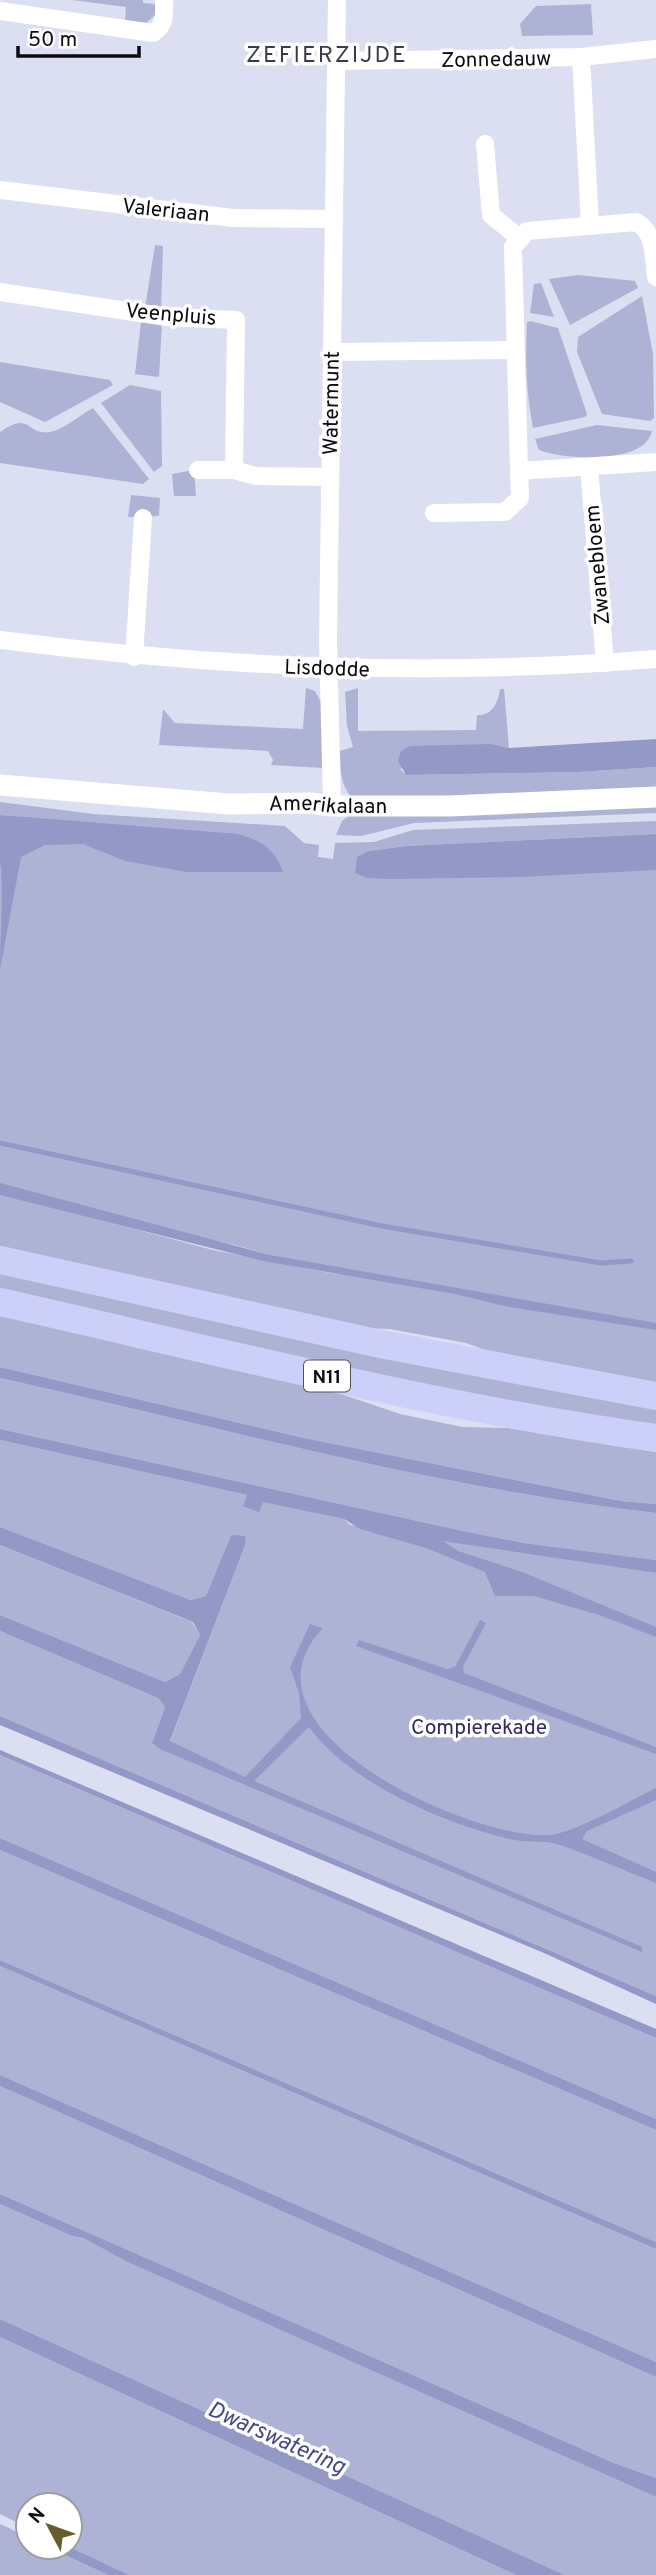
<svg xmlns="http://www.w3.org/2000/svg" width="656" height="2575" viewBox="0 0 656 2575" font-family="Overpass,sans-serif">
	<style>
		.green { fill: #aeb2d4; fill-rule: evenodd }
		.water { fill: #9398c7 }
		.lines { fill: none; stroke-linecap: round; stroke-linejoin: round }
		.stream { stroke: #9398c7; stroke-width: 5 }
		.minor { stroke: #fff; stroke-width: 18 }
		.tertiary { stroke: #fff; stroke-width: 21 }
		.trunk { stroke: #ccd0f8; stroke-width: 28 }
		.labels { text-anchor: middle; stroke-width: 7; stroke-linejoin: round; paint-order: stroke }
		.shield { fill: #fff; stroke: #545458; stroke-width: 2 }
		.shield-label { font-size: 19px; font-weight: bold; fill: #0a0b11 }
		.street-label { font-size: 21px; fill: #0a0b11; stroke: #fff }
		.park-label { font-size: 21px; fill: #2c2a64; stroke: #fff }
		.neighbourhood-label { font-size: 23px; letter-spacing: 2px; fill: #3a3b4a; stroke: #fff }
		.water-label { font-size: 23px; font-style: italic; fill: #474986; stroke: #fff }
	</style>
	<rect width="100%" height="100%" fill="#dcdef1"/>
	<g class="green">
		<path d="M 72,0 L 143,0 L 143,3 L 155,4 L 155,15 L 145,24 L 125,23 L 126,7 Z"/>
		<path d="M 591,4 L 593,35 L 522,36 L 520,24 L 536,6 Z"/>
		<path d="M 155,245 L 163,246 L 161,309 L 145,308 Z"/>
		<path d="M 578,275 L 635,281 L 638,288 L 570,325 L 549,279 Z"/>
		<path d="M 541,283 L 554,317 L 530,313 L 534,284 Z"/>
		<path d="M 642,296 L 653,354 L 654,418 L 650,421 L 602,414 L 577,352 L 578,337 Z"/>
		<path d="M 530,321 L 558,328 L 587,414 L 585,417 L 533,428 C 526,392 525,358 527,322 Z"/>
		<path d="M 141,322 L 162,323 L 159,377 L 135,374 Z"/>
		<path d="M 0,362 L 110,380 L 113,385 L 45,422 L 0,402 Z"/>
		<path d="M 130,385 L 161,391 L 162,466 L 154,472 L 101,403 Z"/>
		<path d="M 93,408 L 149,479 L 143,484 L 0,463 L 0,432 C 32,410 26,436 50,432 C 65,429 80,415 93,408 Z"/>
		<path d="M 597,425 L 652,431 C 645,465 565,460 539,450 L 535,439 Z"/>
		<path d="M 194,470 L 196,496 L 174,496 L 172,474 Z"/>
		<path d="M 131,495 L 160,498 L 159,516 L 128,517 Z"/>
		<path d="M 306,688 L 315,691 L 322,704 L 324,768 L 271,765 L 273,760 L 268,751 L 159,745 L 163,709 L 175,723 L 303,729 Z"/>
		<path d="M 358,688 L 358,731 L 476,730 L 477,715 C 492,716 498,703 500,689 L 504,689 L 509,748 L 492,744 L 400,769 L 406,775 L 579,772 L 656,767 L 656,789 L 354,799 C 339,786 341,769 340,751 L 353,747 L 347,726 L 345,692 Z"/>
		<path d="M 0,802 L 93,814 L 285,826 L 304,843 L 319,845 L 318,857 L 333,859 L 335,843 L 374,842 L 413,830 L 656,821 L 656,834 L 405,846 L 369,851 L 656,854 L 656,1384 L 514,1361 L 466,1343 L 390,1329 L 354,1328 L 0,1246 L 0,826 L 85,824 L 0,815 ZM 22,1199 L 235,1245 L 340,1275 L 213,1250 Z"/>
		<path d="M 656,806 L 656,813 L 414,823 L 361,836 L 336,835 L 342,821 L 348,816 Z"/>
		<path d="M 0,1271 L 656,1406 L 656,1428 L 501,1403 L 0,1292 Z"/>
		<path d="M 0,1315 L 332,1391 L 400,1414 L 462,1427 L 508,1428 L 656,1452 L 656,1504 L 621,1501 L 304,1438 L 0,1367 Z"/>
		<path d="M 0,1378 C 217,1426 435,1488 656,1513 L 656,1560 L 524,1543 L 463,1531 L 0,1429 Z"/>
		<path d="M 0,1440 L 247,1495 L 259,1511 L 263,1501 L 344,1519 L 350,1525 L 656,1573 L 656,1996 L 0,1716 L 0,1631 L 158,1698 L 165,1707 L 152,1743 L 170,1742 L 246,1543 L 231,1535 L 206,1596 L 191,1600 L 0,1527 Z"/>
		<path d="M 0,1545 L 192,1622 L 200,1635 L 180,1674 L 165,1682 L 0,1615 Z"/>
		<path d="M 0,1755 L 656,2038 L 656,2119 L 0,1838 Z"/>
		<path d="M 0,1850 L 656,2130 L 656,2242 L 0,1960 Z"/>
		<path d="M 0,1966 L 656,2249 L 656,2362 L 0,2075 Z"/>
		<path d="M 0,2086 L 656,2377 L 656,2478 L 614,2463 L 0,2194 Z"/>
		<path d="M 0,2204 L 72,2236 L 83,2238 L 129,2262 L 656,2497 L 656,2575 L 565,2575 L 0,2319 Z"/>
		<path d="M 0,2337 L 516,2575 L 129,2575 L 70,2547 L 70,2505 L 28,2505 L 28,2528 L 0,2514 Z"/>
		<path d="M 0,2524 L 28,2537 L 28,2547 L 48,2547 L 108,2575 L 0,2575 Z"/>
	</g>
	<g class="water">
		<path d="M 656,739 L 656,767 L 579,772 L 406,775 L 398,761 L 401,751 L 410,746 L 492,744 L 509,748 Z"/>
		<path d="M 0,815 L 238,834 C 262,841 274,848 283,872 L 187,872 L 125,861 L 83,844 L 45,845 L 21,857 L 0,969 C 0,954 4,871 0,864 Z"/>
		<path d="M 656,834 L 656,870 L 521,877 L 387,879 L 367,878 L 355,873 L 357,857 L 369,851 L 405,846 Z"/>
		<path d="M 0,1183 L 270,1255 L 656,1323 L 656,1330 L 504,1306 L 455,1294 L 263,1261 L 0,1195 Z"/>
		<path d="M 0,1367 L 304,1438 L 621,1501 L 656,1504 L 656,1513 C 435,1488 217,1426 0,1378 Z"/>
		<path d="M 0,1429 L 463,1531 L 524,1543 L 656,1560 L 656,1573 L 443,1541 L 458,1551 L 522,1572 L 656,1627 L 656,1637 L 599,1615 L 534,1596 L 495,1596 L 485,1572 L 426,1548 L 360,1529 L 344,1519 L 263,1502 L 259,1512 L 243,1506 L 247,1495 L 0,1440 Z"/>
		<path d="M 0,1527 L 191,1600 L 206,1596 L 231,1535 L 245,1536 L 246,1543 L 170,1741 L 245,1777 L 301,1718 L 299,1693 L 290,1667 L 310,1624 L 323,1628 C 226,1729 469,1839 548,1835 C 574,1834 631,1800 656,1788 L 656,1800 L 587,1831 L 582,1839 L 656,1872 L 656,1883 C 623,1870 590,1855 557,1844 C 544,1840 528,1843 515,1840 C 448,1826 349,1783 309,1727 L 254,1781 L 642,1947 L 642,1952 L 160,1749 L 152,1743 L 165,1707 L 158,1698 L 0,1631 L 0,1615 L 165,1682 L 180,1674 L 200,1635 L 193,1622 L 0,1545 Z"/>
		<path d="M 480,1620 L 486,1623 L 463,1667 L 464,1673 L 656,1747 L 656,1754 L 356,1646 L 359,1640 L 447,1669 L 455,1667 Z"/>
		<path d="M 0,1716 L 656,1996 L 656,2004 L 544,1953 L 0,1725 Z"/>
		<path d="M 0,1750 L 656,2029 L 656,2038 L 0,1755 Z"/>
		<path d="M 0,1838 L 656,2119 L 656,2130 L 0,1850 Z"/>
		<path d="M 0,1960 L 656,2242 L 656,2249 L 0,1966 Z"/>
		<path d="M 0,2075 L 656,2362 L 656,2377 L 0,2086 Z"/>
		<path d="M 0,2194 L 614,2463 L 656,2478 L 656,2497 L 128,2262 L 83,2238 L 72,2236 L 0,2204 Z"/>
		<path d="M 0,2319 L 565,2575 L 516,2575 L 0,2337 Z"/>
		<path d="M 48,2547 L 70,2547 L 129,2575 L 108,2575 Z"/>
	</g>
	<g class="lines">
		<path class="stream" d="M 0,1143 L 382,1226 L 601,1263 L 631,1261"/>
		<g class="minor">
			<path d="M 0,11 L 153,33 C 166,25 164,14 164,0"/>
			<path d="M 581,57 L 590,225"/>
			<path d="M 336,61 L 581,57 L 656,49"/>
			<path d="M 485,144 L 491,215 L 518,237"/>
			<path d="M 0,190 L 233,218 L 334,219"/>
			<path d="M 656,277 C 653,256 656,233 636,222 L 527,231 L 513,247 L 519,471 L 656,462"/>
			<path d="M 0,292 L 167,317 L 236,320 L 234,470 L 256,476 L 330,477"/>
			<path d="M 332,352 L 515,350"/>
			<path d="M 589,467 L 605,663"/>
			<path d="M 198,470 L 234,470"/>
			<path d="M 434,513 L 505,512 L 520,498 L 519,471"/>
			<path d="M 0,640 C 220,668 434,677 656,659"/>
			<path d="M 134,657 L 143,518"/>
			<path d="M 332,806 L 328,640 L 337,0"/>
		</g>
		<path class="tertiary" id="s1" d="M 0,785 L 229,804 L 311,803 L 332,806 L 450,806 L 656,797"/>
		<g class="trunk">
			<path d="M 0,1260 L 385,1345 L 656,1396"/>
			<path d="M 0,1302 C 217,1351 435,1407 656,1438"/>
		</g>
	</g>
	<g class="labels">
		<rect class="shield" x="304" y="1360.5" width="46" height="31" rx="5"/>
		<g class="shield-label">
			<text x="327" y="1383">N11</text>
		</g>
		<g class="street-label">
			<text transform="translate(496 59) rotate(-1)" y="7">Zonnedauw</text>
			<text transform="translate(166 210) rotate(6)" y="7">Valeriaan</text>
			<text transform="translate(171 314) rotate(5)" y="7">Veenpluis</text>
			<text transform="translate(331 403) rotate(-89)" y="7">Watermunt</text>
			<text transform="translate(597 565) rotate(-95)" y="7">Zwanebloem</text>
			<text transform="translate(327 668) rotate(2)" y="7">Lisdodde</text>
			<text dy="7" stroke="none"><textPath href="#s1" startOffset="329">Amerikalaan</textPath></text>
		</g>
		<g class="park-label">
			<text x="479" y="1734">Compierekade</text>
		</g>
		<g class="neighbourhood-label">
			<text x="327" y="62">ZEFIERZIJDE</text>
		</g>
		<g class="water-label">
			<text transform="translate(277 2437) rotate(24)" y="8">Dwarswatering</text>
		</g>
	</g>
	<g transform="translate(49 2526) rotate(311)"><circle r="33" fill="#ffffff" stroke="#9d9da0" stroke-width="2"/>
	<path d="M0-5L12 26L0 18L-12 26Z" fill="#665e2a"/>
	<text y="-10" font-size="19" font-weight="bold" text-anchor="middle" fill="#0a0b11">N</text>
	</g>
	<path d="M18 46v10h121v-10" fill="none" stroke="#0a0b11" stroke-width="3.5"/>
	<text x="28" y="46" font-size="21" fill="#0a0b11" stroke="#ffffff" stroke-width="5" paint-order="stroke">50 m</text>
</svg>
